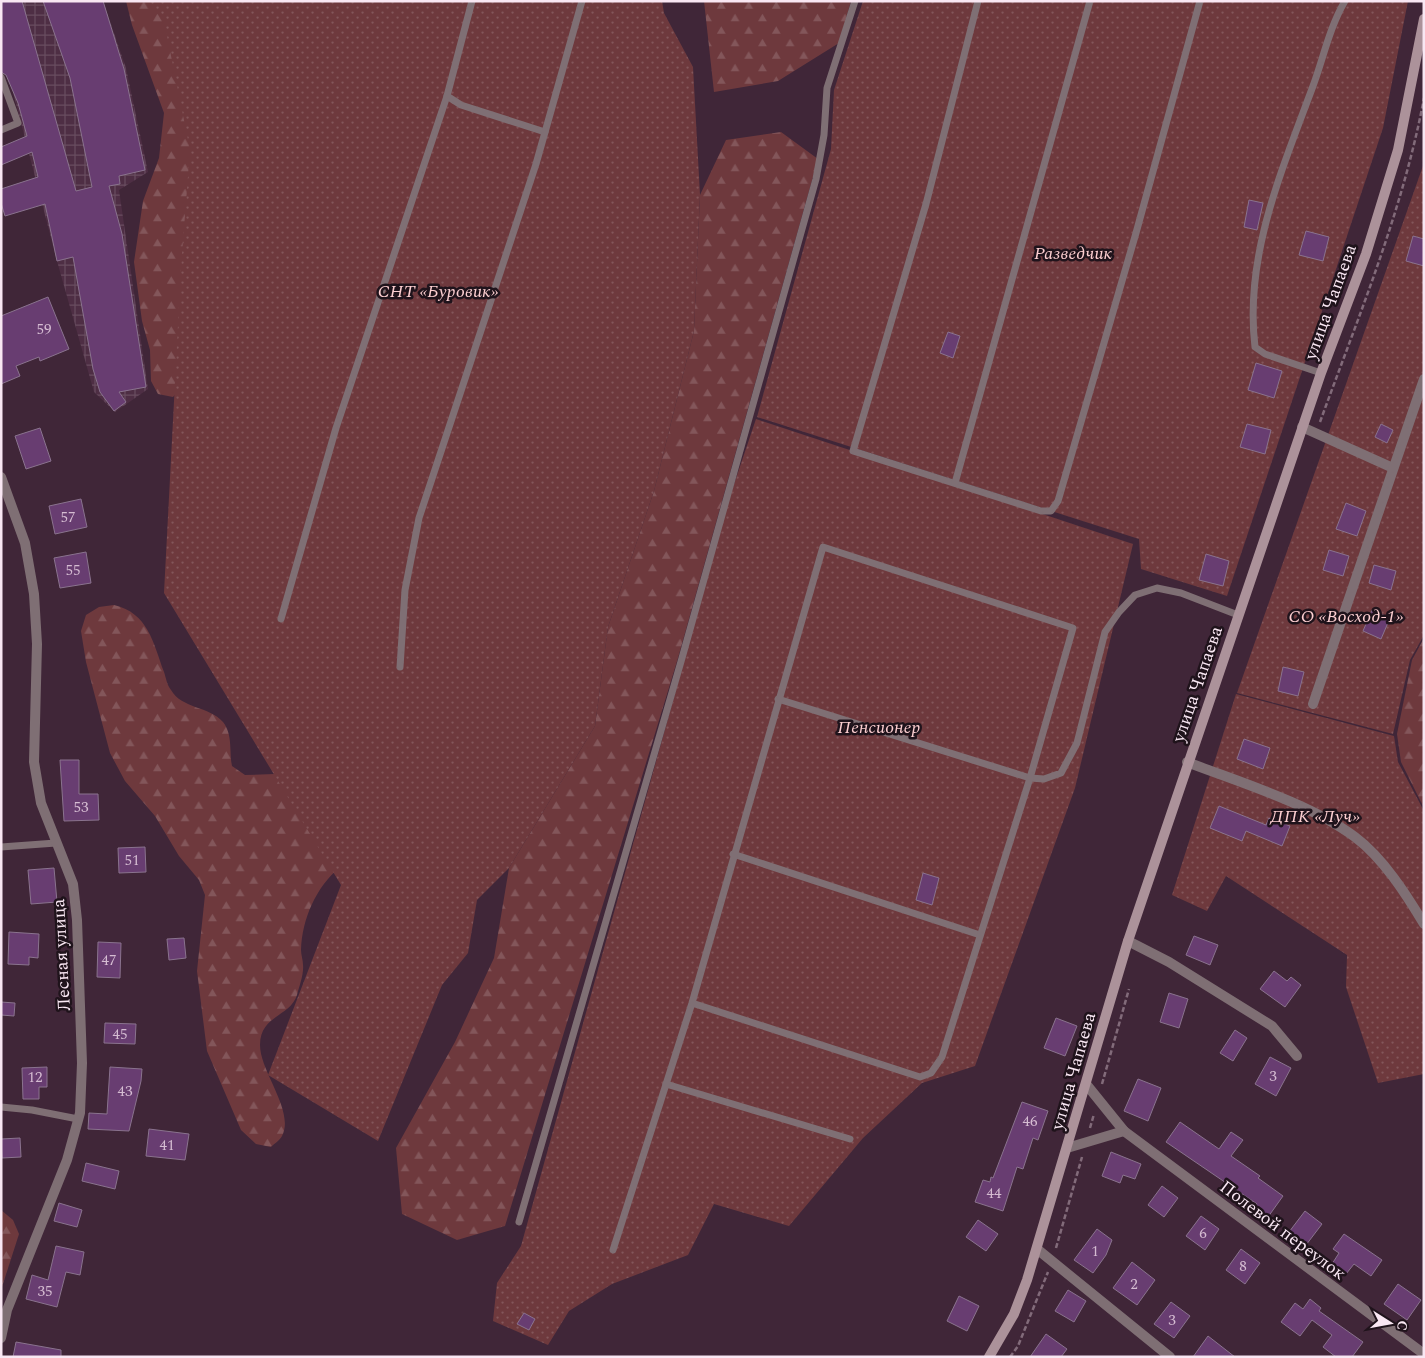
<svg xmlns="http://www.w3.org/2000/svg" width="1425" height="1358" viewBox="0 0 1425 1358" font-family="Spectral,serif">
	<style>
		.industrial { fill: url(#industrial-grid) }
		.forest { fill: url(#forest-firs) }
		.garden { fill: url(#garden-dots) }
		.building { fill: #683d71; stroke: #8a738e }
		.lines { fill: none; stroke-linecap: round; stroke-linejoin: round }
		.path { stroke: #826b7a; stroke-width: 2.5; stroke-dasharray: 5 2.5; stroke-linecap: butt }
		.lane { stroke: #7f6f74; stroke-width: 7 }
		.street { stroke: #7f6f74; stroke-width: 10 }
		.secondary { stroke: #ac929a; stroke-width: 10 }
		.labels { text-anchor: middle; stroke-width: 5; stroke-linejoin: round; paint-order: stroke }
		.number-label { font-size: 15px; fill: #d5bcd2 }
		.park-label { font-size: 18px; font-style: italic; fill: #fdcfd1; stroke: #1f131b }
		.street-label { font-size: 18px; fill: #f9e7f3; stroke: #1f131b }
	</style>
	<defs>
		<pattern id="industrial-grid" width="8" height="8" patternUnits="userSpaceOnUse" patternTransform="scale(1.25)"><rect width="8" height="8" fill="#4e2e44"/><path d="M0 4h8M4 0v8" fill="none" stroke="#684c5f"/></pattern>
		<pattern id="forest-firs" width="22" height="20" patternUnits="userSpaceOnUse" patternTransform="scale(1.25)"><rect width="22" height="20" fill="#6e393d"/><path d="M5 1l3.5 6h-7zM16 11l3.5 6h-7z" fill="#83565a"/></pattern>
		<pattern id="garden-dots" width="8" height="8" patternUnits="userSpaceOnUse" patternTransform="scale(1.25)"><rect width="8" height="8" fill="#6e393d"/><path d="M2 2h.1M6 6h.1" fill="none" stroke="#83565a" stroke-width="1.8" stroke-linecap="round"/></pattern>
	</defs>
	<rect width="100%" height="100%" fill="#402638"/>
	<path class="industrial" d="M 1,1 L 103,1 L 126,68 L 148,172 L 119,190 L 148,389 L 115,412 L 94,392 L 57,261 L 1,46 Z"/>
	<g class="forest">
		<path d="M 126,1 L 210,1 L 184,384 L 173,397 L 158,394 L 151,381 L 150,350 L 142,321 L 134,262 L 143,201 L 159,158 L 164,113 L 132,25 Z"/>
		<path d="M 704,1 L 851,1 L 839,43 L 778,81 L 714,92 Z"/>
		<path d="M 781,132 L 818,159 L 678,658 L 505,1226 L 457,1240 L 402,1214 L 396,1148 L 455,1042 L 494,958 L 509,868 L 595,726 L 608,627 L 654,491 L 694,331 L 700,195 L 726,140 Z"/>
		<path d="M 114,605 C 148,613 153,642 164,672 C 166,678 167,685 171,690 C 182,709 209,706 223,722 C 233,735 229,751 232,766 L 245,775 L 275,774 L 340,867 C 316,887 302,919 301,950 C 301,955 303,960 303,965 C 304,974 299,987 297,995 C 290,1017 260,1015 260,1045 C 260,1072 295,1111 282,1136 C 280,1140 274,1144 271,1147 L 256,1144 L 241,1130 L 207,1051 L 197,971 L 205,895 L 199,880 L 179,856 L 155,816 L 125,781 L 110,753 L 86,662 L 81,631 L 86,615 L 99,607 Z"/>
		<path d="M 1424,638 L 1424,808 L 1401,762 L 1397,734 L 1412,660 Z"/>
		<path d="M 1,1210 L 13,1220 L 19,1234 L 1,1290 Z"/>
	</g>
	<g class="garden">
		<path d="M 146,1 L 662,1 L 664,13 L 693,67 L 700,195 L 694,331 L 654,491 L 608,627 L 595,726 L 509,868 L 477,900 L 468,953 L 442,985 L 378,1141 L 268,1075 L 341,885 L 164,593 L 181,267 L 190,150 L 164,21 Z"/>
		<path d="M 863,1 L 1408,1 L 1383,128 L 1227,596 L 1141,569 L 1139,539 L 757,417 L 831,149 L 834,90 Z"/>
		<path d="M 1424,163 L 1424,635 L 1410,660 L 1393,734 L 1237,693 Z"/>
		<path d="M 756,419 L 1133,544 L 1075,788 L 975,1066 L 922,1083 L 863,1138 L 789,1226 L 714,1204 L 688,1255 L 612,1284 L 569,1311 L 548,1345 L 493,1321 L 497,1283 L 521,1246 L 730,496 Z"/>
		<path d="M 1236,694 L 1394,736 L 1398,762 L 1424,811 L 1424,1074 L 1378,1083 L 1346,987 L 1347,955 L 1226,876 L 1207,911 L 1172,895 Z"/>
	</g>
	<g class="building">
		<path d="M 1,1 L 22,1 L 76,191 L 92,187 L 70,78 L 43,1 L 103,1 L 124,69 L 145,170 L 119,176 L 120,184 L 109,186 L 122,234 L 146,387 L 119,392 L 126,402 L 114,411 L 100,392 L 93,369 L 73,257 L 57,261 L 45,204 L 5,216 L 1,203 L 1,189 L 38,177 L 32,152 L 1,165 L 1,147 L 27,136 L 18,103 L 6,75 L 1,72 Z"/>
		<path d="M 1249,200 L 1263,203 L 1257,230 L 1244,227 Z"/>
		<path d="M 1306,231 L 1329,237 L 1323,261 L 1299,255 Z"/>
		<path d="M 1413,236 L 1424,239 L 1424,266 L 1406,261 Z"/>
		<path d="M 48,297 L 69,349 L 40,361 L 39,357 L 16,366 L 20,376 L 1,384 L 1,316 Z"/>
		<path d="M 948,332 L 960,336 L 953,358 L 940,353 Z"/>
		<path d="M 1256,363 L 1282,371 L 1274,398 L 1248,390 Z"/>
		<path d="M 1247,424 L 1271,430 L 1265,454 L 1240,447 Z"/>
		<path d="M 1381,424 L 1393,430 L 1387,443 L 1375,437 Z"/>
		<path d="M 40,428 L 51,461 L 26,469 L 15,436 Z"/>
		<path d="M 81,499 L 87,527 L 55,534 L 49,506 Z"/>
		<path d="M 1346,503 L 1366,511 L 1357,536 L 1336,529 Z"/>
		<path d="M 1329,550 L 1349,556 L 1343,576 L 1323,570 Z"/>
		<path d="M 86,552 L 91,583 L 60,588 L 54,558 Z"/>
		<path d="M 1206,554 L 1229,561 L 1223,586 L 1199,580 Z"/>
		<path d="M 1374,565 L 1396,571 L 1391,590 L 1369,583 Z"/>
		<path d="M 1372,610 L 1390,618 L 1381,639 L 1363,631 Z"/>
		<path d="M 1283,667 L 1304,672 L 1298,696 L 1278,691 Z"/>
		<path d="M 1244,739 L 1270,748 L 1263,769 L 1237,759 Z"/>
		<path d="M 60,760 L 79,760 L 79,794 L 98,794 L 99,820 L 64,821 Z"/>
		<path d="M 1219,806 L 1266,825 L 1269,818 L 1290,826 L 1282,846 L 1246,831 L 1242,841 L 1210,828 Z"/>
		<path d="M 145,847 L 146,872 L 119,873 L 118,848 Z"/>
		<path d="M 54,868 L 57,902 L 31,904 L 28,870 Z"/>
		<path d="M 923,873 L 939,878 L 932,905 L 916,900 Z"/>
		<path d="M 9,932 L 39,934 L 38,958 L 29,957 L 29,965 L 8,964 Z"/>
		<path d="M 1194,936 L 1218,945 L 1210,965 L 1186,955 Z"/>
		<path d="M 184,938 L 186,958 L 169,960 L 167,939 Z"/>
		<path d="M 98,942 L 121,943 L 120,978 L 97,977 Z"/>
		<path d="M 1274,971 L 1287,981 L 1291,977 L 1301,985 L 1285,1007 L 1260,989 Z"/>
		<path d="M 1169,993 L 1188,999 L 1179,1028 L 1160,1022 Z"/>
		<path d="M 1,1002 L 15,1003 L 14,1016 L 1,1015 Z"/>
		<path d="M 1056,1018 L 1077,1026 L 1065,1056 L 1044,1048 Z"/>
		<path d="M 105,1023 L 136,1024 L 135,1044 L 104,1043 Z"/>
		<path d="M 1235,1030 L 1247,1038 L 1233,1061 L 1220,1053 Z"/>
		<path d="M 1270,1057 L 1291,1068 L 1276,1096 L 1255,1084 Z"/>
		<path d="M 47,1067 L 47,1087 L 39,1087 L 39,1099 L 23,1099 L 22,1068 Z"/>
		<path d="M 110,1067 L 142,1069 L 141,1081 L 129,1131 L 88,1129 L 89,1113 L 107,1114 Z"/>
		<path d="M 1138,1079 L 1161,1088 L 1148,1121 L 1124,1111 Z"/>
		<path d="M 1022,1102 L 1048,1111 L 1038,1140 L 1033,1138 L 1023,1169 L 1017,1167 L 1003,1211 L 975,1202 L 983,1180 L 990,1182 L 991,1177 L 993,1178 Z"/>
		<path d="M 1180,1122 L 1219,1149 L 1231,1132 L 1243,1140 L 1231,1156 L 1260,1176 L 1258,1178 L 1283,1196 L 1268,1217 L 1255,1207 L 1257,1204 L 1166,1142 Z"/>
		<path d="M 149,1129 L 189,1134 L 185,1160 L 146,1156 Z"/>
		<path d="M 20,1138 L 21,1157 L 2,1158 L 1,1139 Z"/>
		<path d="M 1111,1152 L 1141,1164 L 1135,1179 L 1123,1175 L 1120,1183 L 1102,1176 Z"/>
		<path d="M 86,1163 L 119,1171 L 115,1189 L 82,1181 Z"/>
		<path d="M 1162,1186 L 1178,1198 L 1164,1217 L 1148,1205 Z"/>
		<path d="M 59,1203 L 82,1210 L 77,1227 L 54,1221 Z"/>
		<path d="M 1305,1211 L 1322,1224 L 1306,1245 L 1289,1232 Z"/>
		<path d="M 1201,1216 L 1219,1229 L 1205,1250 L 1186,1236 Z"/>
		<path d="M 978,1220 L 998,1234 L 986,1251 L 966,1237 Z"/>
		<path d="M 1097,1229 L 1112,1240 L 1106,1255 L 1093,1273 L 1074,1260 Z"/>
		<path d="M 1344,1234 L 1382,1260 L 1371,1276 L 1354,1264 L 1346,1274 L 1332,1264 L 1339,1253 L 1333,1249 Z"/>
		<path d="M 56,1246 L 84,1252 L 80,1275 L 66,1272 L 57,1307 L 26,1299 L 32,1275 L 48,1280 Z"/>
		<path d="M 1241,1249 L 1260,1263 L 1245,1284 L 1226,1270 Z"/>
		<path d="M 1132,1262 L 1155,1280 L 1137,1305 L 1113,1288 Z"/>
		<path d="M 1398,1284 L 1421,1300 L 1407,1320 L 1384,1304 Z"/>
		<path d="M 1068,1290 L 1086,1301 L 1074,1322 L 1055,1311 Z"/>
		<path d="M 959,1296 L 979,1306 L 967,1331 L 947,1321 Z"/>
		<path d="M 1310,1299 L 1321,1308 L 1319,1311 L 1363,1342 L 1352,1357 L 1336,1357 L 1323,1347 L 1332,1335 L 1312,1320 L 1300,1336 L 1281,1322 L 1295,1303 L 1303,1309 Z"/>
		<path d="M 1171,1302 L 1190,1316 L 1174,1338 L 1154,1324 Z"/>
		<path d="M 524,1313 L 535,1319 L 529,1330 L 517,1324 Z"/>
		<path d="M 1046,1334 L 1067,1349 L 1061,1357 L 1030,1357 Z"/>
		<path d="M 1208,1336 L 1235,1357 L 1193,1357 Z"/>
		<path d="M 16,1342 L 61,1350 L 61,1357 L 13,1357 Z"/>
	</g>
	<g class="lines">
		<g class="path">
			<path d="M 1320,422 C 1359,315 1403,210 1424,98"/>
			<path d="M 1102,1084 L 1129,989"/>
			<path d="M 1090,1128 L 1094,1114"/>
			<path d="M 1056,1248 L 1082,1157"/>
			<path d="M 1010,1357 L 1018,1346 L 1048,1272"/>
		</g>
		<g class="lane">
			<path d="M 978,1 L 926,204 L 853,451 L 1041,511 L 1051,511 L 1058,501 L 1136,233 L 1200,1"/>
			<path d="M 1,77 L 18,123 L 1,130"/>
			<path d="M 447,96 L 461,105 L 545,132"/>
			<path d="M 1321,373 L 1265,354 L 1255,347 C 1244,256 1282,170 1313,86 C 1323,59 1330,26 1345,1"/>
			<path d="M 955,483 L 1090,1"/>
			<path d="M 281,619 L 336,428 L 447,96 L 472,1"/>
			<path d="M 400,667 L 405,590 L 419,518 L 536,164 L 582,1"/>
			<path d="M 778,699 L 1030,778 L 1044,779 L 1061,773 L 1077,743 L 1105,632 L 1119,612 L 1135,595 L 1157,588 L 1181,593 L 1238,615"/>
			<path d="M 1,847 L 56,843"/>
			<path d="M 733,854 L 980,935"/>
			<path d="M 666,1084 L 850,1139"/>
			<path d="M 1,1107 L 32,1110 L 78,1119"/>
			<path d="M 519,1222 L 682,658 L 816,179 L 824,135 L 827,88 L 855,1"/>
			<path d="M 613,1250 L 692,1003 L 823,547 L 1073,628 L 1030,778 L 942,1057 L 931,1073 L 920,1077 L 692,1003"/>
		</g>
		<g class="street">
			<path d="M 1302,427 L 1393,468"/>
			<path d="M 1,477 L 25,543 L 34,594 L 37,644 L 34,762 L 41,803 L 73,884 L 77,920 L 82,1063 L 80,1113 L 67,1160 L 7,1310 L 1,1338"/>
			<path d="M 1313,704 L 1424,379"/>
			<path d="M 1187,762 C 1239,782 1311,804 1355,837 C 1383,858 1406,894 1424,924"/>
			<path d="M 1128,941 L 1169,962 L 1272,1026 L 1297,1056"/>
			<path d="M 1086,1084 L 1124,1131 L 1424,1354"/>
			<path d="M 1067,1148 L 1124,1131"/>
			<path d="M 1037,1249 L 1170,1357"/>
		</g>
		<path class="secondary" d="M 989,1357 L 1014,1314 L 1027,1280 L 1128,941 L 1321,373 L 1366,254 L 1398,150 L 1424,19"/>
	</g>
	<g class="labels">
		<g class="number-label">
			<text x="44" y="334">59</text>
			<text x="68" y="522">57</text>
			<text x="73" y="575">55</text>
			<text x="81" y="812">53</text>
			<text x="132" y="865">51</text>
			<text x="109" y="965">47</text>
			<text x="120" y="1039">45</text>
			<text x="1273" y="1081">3</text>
			<text x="35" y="1082">12</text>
			<text x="125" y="1096">43</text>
			<text x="1030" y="1126">46</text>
			<text x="167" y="1150">41</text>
			<text x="994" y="1198">44</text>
			<text x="1203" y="1238">6</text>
			<text x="1095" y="1256">1</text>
			<text x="1243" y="1271">8</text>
			<text x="1134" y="1289">2</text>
			<text x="45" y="1296">35</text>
			<text x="1172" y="1325">3</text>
		</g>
		<g class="park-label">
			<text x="1073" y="259">Разведчик</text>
			<text x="438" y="297">СНТ «Буровик»</text>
			<text x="1346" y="622">СО «Восход-1»</text>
			<text x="879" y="733">Пенсионер</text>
			<text x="1315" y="822">ДПК «Луч»</text>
		</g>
		<g class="street-label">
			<text transform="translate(1330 302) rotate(-70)" y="6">улица Чапаева</text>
			<text transform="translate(1197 684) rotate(-71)" y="6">улица Чапаева</text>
			<text transform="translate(61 955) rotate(-93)" y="6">Лесная улица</text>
			<text transform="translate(1073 1071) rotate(-74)" y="6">улица Чапаева</text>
			<text transform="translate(1283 1230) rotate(37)" y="6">Полевой переулок</text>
		</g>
	</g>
	<rect width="1425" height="1358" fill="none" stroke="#f9e7f3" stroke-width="5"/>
	<g transform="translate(1390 1323) rotate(101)" stroke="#1f131b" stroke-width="4" paint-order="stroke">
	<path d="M0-4L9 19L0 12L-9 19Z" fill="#f9e7f3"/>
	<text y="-8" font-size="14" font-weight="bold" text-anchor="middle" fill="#f9e7f3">С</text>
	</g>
</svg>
